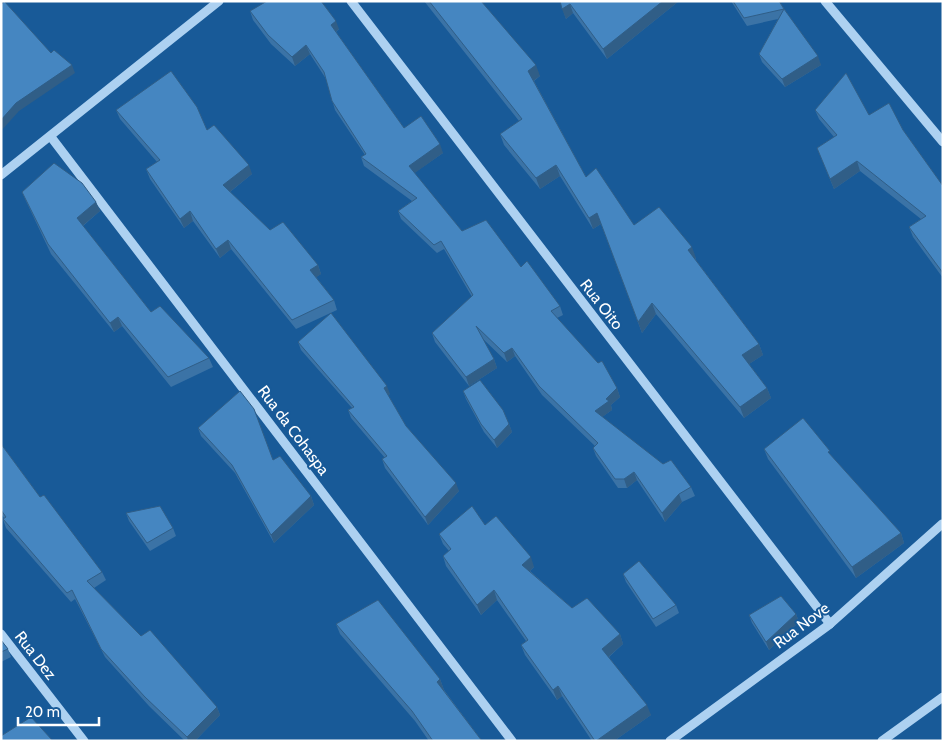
<svg xmlns="http://www.w3.org/2000/svg" width="944" height="742" viewBox="0 0 944 742" font-family="Cabin,sans-serif">
	<style>
		.lines { fill: none; stroke-linecap: round; stroke-linejoin: round }
		.minor { stroke: #add1f1; stroke-width: 9 }
		.wall { fill: #3b73a6 }
		.shaded-wall { fill: #305e87 }
		.building { fill: #4586c1; stroke: #305e87 }
		.labels { text-anchor: middle; stroke-width: 4; stroke-linejoin: round; paint-order: stroke }
		.street-label { font-size: 16px; fill: #fff; stroke: #185a98 }
	</style>
	<rect width="100%" height="100%" fill="#185a98"/>
	<g class="lines">
		<g class="minor">
			<path d="M 351,1 L 830,624"/>
			<path d="M 825,1 L 943,142"/>
			<path d="M 51,137 L 512,741"/>
			<path d="M 1,175 L 219,1"/>
			<path d="M 1,634 L 84,741"/>
			<path d="M 670,741 L 830,624 L 942,524"/>
			<path d="M 882,741 L 943,697"/>
		</g>
	</g>
	<g class="wall">
		<path d="M 424,1 L 481,1 L 540,76 L 534,81 L 586,177 L 634,225 L 696,258 L 695,259 L 759,344 L 763,355 L 749,364 L 767,388 L 771,398 L 744,418 L 656,314 L 642,333 L 601,224 L 593,229 L 560,176 L 540,189 L 504,145 L 500,134 L 519,121 Z"/>
		<path d="M 560,1 L 679,1 L 607,59 L 573,13 L 566,19 Z"/>
		<path d="M 731,1 L 779,1 L 821,65 L 785,87 L 762,62 L 759,54 L 778,19 L 747,26 Z"/>
		<path d="M 250,11 L 339,29 L 336,32 L 404,128 L 443,153 L 414,173 L 462,231 L 521,267 L 560,306 L 563,315 L 557,318 L 617,388 L 620,397 L 611,405 L 612,410 L 602,417 L 691,487 L 695,496 L 682,502 L 665,522 L 637,480 L 627,488 L 618,488 L 596,456 L 593,448 L 595,446 L 542,395 L 515,356 L 507,362 L 482,338 L 494,359 L 497,368 L 469,386 L 435,342 L 432,333 L 472,297 L 444,249 L 437,253 L 401,219 L 398,211 L 412,201 L 364,166 L 361,157 L 365,155 L 335,110 L 326,79 L 310,54 L 295,66 L 271,44 L 253,20 Z"/>
		<path d="M 116,110 L 207,130 L 252,174 L 230,192 L 270,230 L 318,265 L 321,274 L 316,277 L 334,300 L 337,310 L 296,329 L 231,249 L 220,258 L 193,221 L 184,228 L 150,179 L 146,169 L 157,162 L 120,119 Z"/>
		<path d="M 815,110 L 869,115 L 903,130 L 943,186 L 943,278 L 913,237 L 909,227 L 921,219 L 860,171 L 834,189 L 817,148 L 834,137 L 819,119 Z"/>
		<path d="M 22,192 L 96,202 L 100,211 L 83,226 L 151,312 L 209,358 L 213,367 L 171,387 L 122,326 L 114,332 L 51,254 L 26,201 Z"/>
		<path d="M 298,342 L 390,394 L 388,395 L 406,426 L 459,491 L 428,525 L 385,468 L 382,459 L 385,458 L 351,418 L 348,410 L 352,408 L 301,350 Z"/>
		<path d="M 463,391 L 509,424 L 512,432 L 497,448 L 484,432 L 466,399 Z"/>
		<path d="M 198,428 L 273,460 L 311,496 L 314,505 L 274,543 L 235,473 L 201,436 Z"/>
		<path d="M 1,444 L 40,497 L 102,572 L 106,580 L 94,588 L 141,636 L 217,707 L 220,715 L 195,741 L 185,741 L 149,706 L 105,657 L 75,599 L 71,602 L 6,528 L 3,519 L 4,518 L 1,514 Z"/>
		<path d="M 764,449 L 832,457 L 901,533 L 904,543 L 856,578 L 768,459 Z"/>
		<path d="M 126,513 L 173,528 L 176,536 L 150,551 L 129,521 Z"/>
		<path d="M 485,525 L 534,567 L 530,571 L 572,608 L 620,634 L 623,644 L 609,657 L 651,715 L 614,741 L 592,741 L 562,696 L 557,700 L 525,655 L 521,645 L 526,641 L 497,600 L 481,615 L 446,566 L 443,556 L 449,551 L 443,544 L 439,534 Z"/>
		<path d="M 623,574 L 676,605 L 679,613 L 656,627 L 626,582 Z"/>
		<path d="M 796,614 L 799,622 L 769,650 L 752,623 L 749,615 Z"/>
		<path d="M 336,624 L 440,679 L 444,690 L 482,741 L 429,741 L 415,721 L 340,634 Z"/>
		<path d="M 1,640 L 8,649 L 11,657 L 1,662 Z"/>
	</g>
	<g class="shaded-wall">
		<path d="M 663,1 L 679,1 L 607,59 L 603,49 Z"/>
		<path d="M 570,4 L 573,13 L 566,19 L 562,9 Z"/>
		<path d="M 336,21 L 339,29 L 334,33 L 331,25 Z"/>
		<path d="M 306,45 L 310,54 L 295,66 L 292,57 Z"/>
		<path d="M 818,56 L 821,65 L 785,87 L 782,79 Z"/>
		<path d="M 72,65 L 75,73 L 19,111 L 1,131 L 1,120 L 16,103 Z"/>
		<path d="M 536,65 L 540,76 L 532,82 L 528,71 Z"/>
		<path d="M 440,144 L 443,153 L 412,175 L 409,166 Z"/>
		<path d="M 857,161 L 860,171 L 834,189 L 830,179 Z"/>
		<path d="M 249,165 L 252,174 L 226,195 L 223,185 Z"/>
		<path d="M 556,165 L 560,176 L 540,189 L 536,178 Z"/>
		<path d="M 96,202 L 100,211 L 80,228 L 77,218 Z"/>
		<path d="M 190,211 L 193,221 L 184,228 L 180,219 Z"/>
		<path d="M 597,213 L 601,224 L 593,229 L 589,218 Z"/>
		<path d="M 228,240 L 231,249 L 220,258 L 216,249 Z"/>
		<path d="M 692,247 L 696,258 L 692,261 L 688,250 Z"/>
		<path d="M 318,265 L 321,274 L 314,279 L 310,270 Z"/>
		<path d="M 652,303 L 656,314 L 642,333 L 638,322 Z"/>
		<path d="M 118,317 L 122,326 L 114,332 L 110,323 Z"/>
		<path d="M 759,344 L 763,355 L 746,366 L 742,355 Z"/>
		<path d="M 512,348 L 515,356 L 507,362 L 504,353 Z"/>
		<path d="M 494,359 L 497,368 L 469,386 L 466,377 Z"/>
		<path d="M 387,386 L 390,394 L 387,396 L 384,388 Z"/>
		<path d="M 617,388 L 620,397 L 611,405 L 612,410 L 598,420 L 595,411 L 606,399 Z"/>
		<path d="M 767,388 L 771,398 L 744,418 L 740,407 Z"/>
		<path d="M 509,424 L 512,432 L 497,448 L 494,440 Z"/>
		<path d="M 634,472 L 637,480 L 627,488 L 624,479 Z"/>
		<path d="M 456,483 L 459,491 L 428,525 L 425,517 Z"/>
		<path d="M 679,494 L 682,502 L 665,522 L 662,513 Z"/>
		<path d="M 311,496 L 314,505 L 274,543 L 271,535 Z"/>
		<path d="M 901,533 L 904,543 L 856,578 L 852,567 Z"/>
		<path d="M 531,557 L 534,567 L 526,575 L 522,565 Z"/>
		<path d="M 494,590 L 497,600 L 481,615 L 477,605 Z"/>
		<path d="M 796,614 L 799,622 L 769,650 L 766,642 Z"/>
		<path d="M 620,634 L 623,644 L 606,659 L 602,649 Z"/>
		<path d="M 440,679 L 444,690 L 441,692 L 437,682 Z"/>
		<path d="M 558,686 L 562,696 L 557,700 L 553,690 Z"/>
		<path d="M 647,705 L 651,715 L 614,741 L 596,741 Z"/>
		<path d="M 217,707 L 220,715 L 195,741 L 188,741 L 187,737 Z"/>
	</g>
	<g class="building">
		<path d="M 4,1 L 51,53 L 54,50 L 72,65 L 16,103 L 1,120 L 1,5 Z"/>
		<path d="M 267,1 L 321,1 L 336,21 L 331,25 L 404,128 L 421,116 L 440,144 L 409,166 L 462,231 L 486,220 L 521,267 L 527,261 L 560,306 L 551,311 L 598,363 L 602,361 L 617,388 L 606,399 L 609,401 L 595,411 L 663,464 L 671,460 L 691,487 L 679,494 L 662,513 L 634,472 L 624,479 L 615,479 L 593,448 L 598,443 L 539,386 L 512,348 L 504,353 L 476,326 L 494,359 L 466,377 L 432,333 L 473,295 L 441,241 L 434,245 L 398,211 L 417,198 L 361,157 L 366,154 L 332,101 L 324,72 L 306,45 L 292,57 L 268,35 L 250,11 Z"/>
		<path d="M 429,1 L 481,1 L 536,65 L 528,71 L 586,177 L 596,168 L 634,225 L 659,207 L 692,247 L 688,250 L 759,344 L 742,355 L 767,388 L 740,407 L 652,303 L 638,322 L 597,213 L 589,218 L 556,165 L 536,178 L 500,134 L 522,119 Z"/>
		<path d="M 560,1 L 663,1 L 603,49 L 570,4 L 562,9 Z"/>
		<path d="M 733,1 L 779,1 L 784,9 L 744,18 Z"/>
		<path d="M 784,9 L 818,56 L 782,79 L 759,54 Z"/>
		<path d="M 171,71 L 197,107 L 207,130 L 214,125 L 249,165 L 223,185 L 270,230 L 283,222 L 318,265 L 310,270 L 334,300 L 292,320 L 228,240 L 216,249 L 190,211 L 180,219 L 146,169 L 160,160 L 116,110 Z"/>
		<path d="M 846,73 L 869,115 L 889,103 L 903,130 L 943,186 L 943,273 L 909,227 L 926,216 L 857,161 L 830,179 L 817,148 L 837,135 L 815,110 Z"/>
		<path d="M 54,163 L 82,183 L 96,202 L 77,218 L 151,312 L 160,306 L 209,358 L 168,377 L 118,317 L 110,323 L 48,244 L 22,192 Z"/>
		<path d="M 331,313 L 387,386 L 384,388 L 406,426 L 456,483 L 425,517 L 382,459 L 387,456 L 348,410 L 354,407 L 298,342 Z"/>
		<path d="M 480,380 L 503,410 L 509,424 L 494,440 L 481,424 L 463,391 Z"/>
		<path d="M 240,391 L 254,409 L 273,460 L 280,456 L 311,496 L 271,535 L 232,465 L 198,428 Z"/>
		<path d="M 803,418 L 830,451 L 828,452 L 901,533 L 852,567 L 764,449 Z"/>
		<path d="M 1,444 L 40,497 L 44,495 L 102,572 L 87,581 L 141,636 L 150,630 L 217,707 L 187,737 L 145,697 L 101,649 L 72,590 L 67,593 L 3,519 L 6,517 L 1,510 Z"/>
		<path d="M 160,506 L 173,528 L 147,543 L 126,513 Z"/>
		<path d="M 472,506 L 485,525 L 496,516 L 531,557 L 522,565 L 572,608 L 587,598 L 620,634 L 602,649 L 647,705 L 596,741 L 595,741 L 558,686 L 553,690 L 521,645 L 528,640 L 494,590 L 477,605 L 443,556 L 451,549 L 439,534 Z"/>
		<path d="M 639,561 L 676,605 L 653,619 L 623,574 Z"/>
		<path d="M 781,596 L 796,614 L 766,642 L 749,615 Z"/>
		<path d="M 378,600 L 440,679 L 437,682 L 482,741 L 433,741 L 412,711 L 336,624 Z"/>
		<path d="M 1,640 L 8,649 L 1,652 Z"/>
		<path d="M 31,717 L 53,741 L 1,741 L 1,736 Z"/>
	</g>
	<g class="labels">
		<g class="street-label">
			<text transform="translate(602 304) rotate(52)" y="6">Rua Oito</text>
			<text transform="translate(294 430) rotate(53)" y="6">Rua da Cohaspa</text>
			<text transform="translate(801 625) rotate(-37)" y="6">Rua Nove</text>
			<text transform="translate(36 655) rotate(52)" y="6">Rua Dez</text>
		</g>
	</g>
	<rect width="944" height="742" fill="none" stroke="#ffffff" stroke-width="5"/>
	<path d="M18 717v8h81v-8" fill="none" stroke="#ffffff" stroke-width="2.5"/>
	<text x="25" y="717" font-size="15" fill="#ffffff" stroke="#185a98" stroke-width="4" paint-order="stroke">20 m</text>
</svg>
